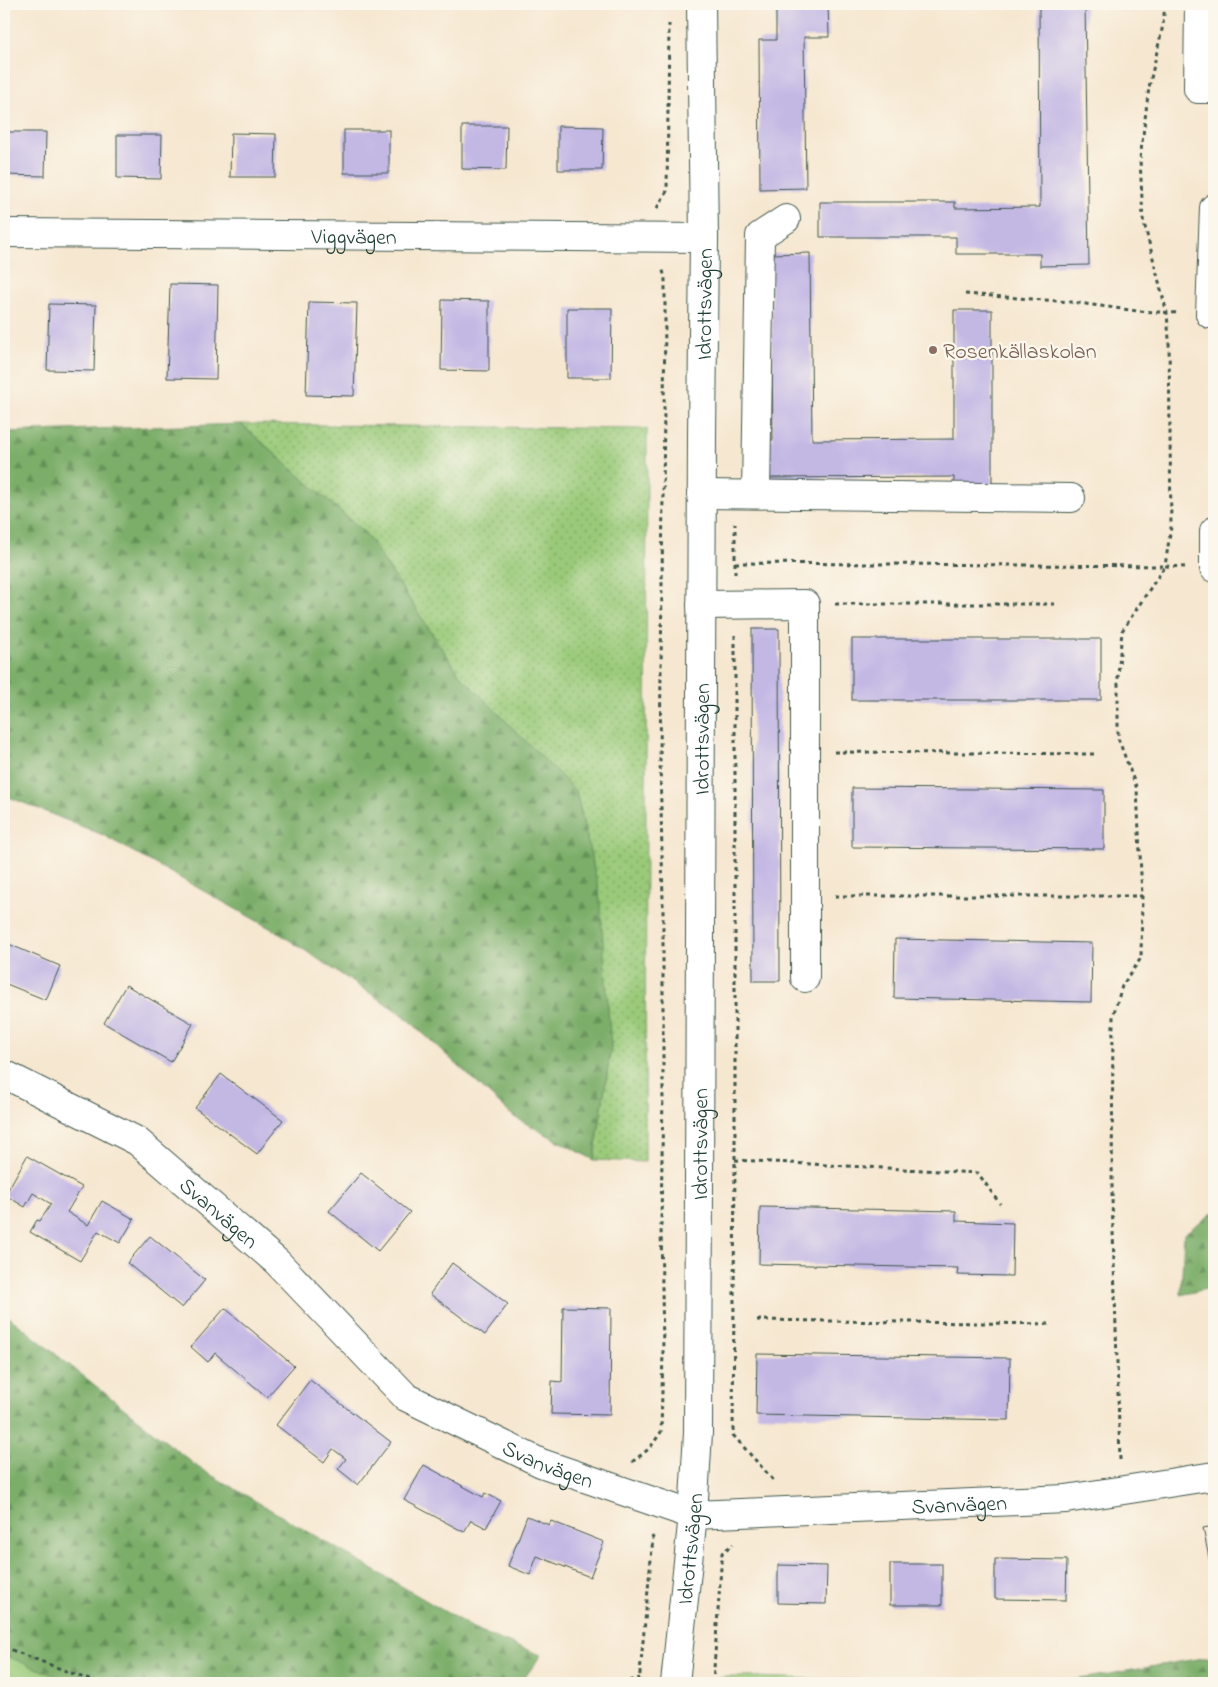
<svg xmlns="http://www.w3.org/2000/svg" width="1218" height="1687" viewBox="0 0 1218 1687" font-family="'Indie Flower',sans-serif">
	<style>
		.grass { fill: url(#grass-dots); stroke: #5c8456 }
		.forest { fill: url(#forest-firs); stroke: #4d764e }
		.park { fill: #9aca79; stroke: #5c8456 }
		.building { fill: #c3b7e4 }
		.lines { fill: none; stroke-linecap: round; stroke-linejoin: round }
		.minor-casing { stroke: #3f564b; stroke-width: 30 }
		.path { stroke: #3f564b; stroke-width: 3; stroke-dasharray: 4 4; stroke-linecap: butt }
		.minor { stroke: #fff; stroke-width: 28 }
		.education-dot { fill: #8d6e63; stroke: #fbf7ec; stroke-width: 2 }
		.labels { text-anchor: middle; stroke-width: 4.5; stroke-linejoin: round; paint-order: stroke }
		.street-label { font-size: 22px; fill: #1f3d34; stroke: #fbf7ec }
		.education-label { font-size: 22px; fill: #785e54; stroke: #fbf7ec; text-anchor: start }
	</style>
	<defs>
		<pattern id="grass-dots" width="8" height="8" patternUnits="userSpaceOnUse" patternTransform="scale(1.25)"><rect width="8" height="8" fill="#9aca79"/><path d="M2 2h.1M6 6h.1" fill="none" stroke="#7da564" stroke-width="1.8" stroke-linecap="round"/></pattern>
		<pattern id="forest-firs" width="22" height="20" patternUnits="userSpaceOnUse" patternTransform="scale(1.25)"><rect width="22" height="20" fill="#7bae69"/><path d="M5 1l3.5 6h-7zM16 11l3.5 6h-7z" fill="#648f57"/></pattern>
	</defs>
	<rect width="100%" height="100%" fill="#fbf7ec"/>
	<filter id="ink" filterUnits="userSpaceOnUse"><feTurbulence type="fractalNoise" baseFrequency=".02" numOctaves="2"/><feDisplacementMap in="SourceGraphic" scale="10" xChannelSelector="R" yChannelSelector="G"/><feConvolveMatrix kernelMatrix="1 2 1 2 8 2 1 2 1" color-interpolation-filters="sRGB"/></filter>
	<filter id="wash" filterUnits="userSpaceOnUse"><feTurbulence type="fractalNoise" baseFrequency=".0096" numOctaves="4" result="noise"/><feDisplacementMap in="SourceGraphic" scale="20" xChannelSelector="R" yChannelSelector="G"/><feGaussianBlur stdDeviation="1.12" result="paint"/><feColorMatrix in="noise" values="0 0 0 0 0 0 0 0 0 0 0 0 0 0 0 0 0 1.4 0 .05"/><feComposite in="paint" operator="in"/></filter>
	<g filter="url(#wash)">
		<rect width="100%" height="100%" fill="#f6e7d0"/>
		<path class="grass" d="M 241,424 L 647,429 L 645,1162 L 594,1160 L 611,1047 L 576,791 L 459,674 L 366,534 Z"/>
		<g class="forest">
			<path d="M 241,424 L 366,534 L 459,674 L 576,791 L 599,890 L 611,1047 L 594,1160 L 514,1117 L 403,1015 L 277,932 L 103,835 L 4,795 L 4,432 Z"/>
			<path d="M 1214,1212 L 1214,1287 L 1181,1295 L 1184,1234 Z"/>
			<path d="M 4,1313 L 199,1468 L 480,1632 L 541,1655 L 521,1683 L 72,1683 L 4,1655 Z"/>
			<path d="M 1214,1656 L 1214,1683 L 1057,1683 Z"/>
		</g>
		<g class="park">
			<path d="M 4,1655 L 72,1683 L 4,1683 Z"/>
			<path d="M 724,1677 L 752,1677 L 968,1683 L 698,1683 Z"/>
		</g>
		<g id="blocks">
			<g class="building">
				<path d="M 776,4 L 828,4 L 829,37 L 804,37 L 806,188 L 760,189 L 759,40 L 776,40 Z"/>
				<path d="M 1039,4 L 1085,4 L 1089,265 L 1040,266 L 1040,254 L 956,254 L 956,237 L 820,237 L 820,202 L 955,202 L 955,208 L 1040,207 Z"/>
				<path d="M 462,126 L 507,126 L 506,170 L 462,169 Z"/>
				<path d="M 558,126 L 603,127 L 602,170 L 558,170 Z"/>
				<rect x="344" y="130" width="45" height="43"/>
				<path d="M 4,132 L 46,132 L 45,176 L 4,175 Z"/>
				<path d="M 231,133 L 276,134 L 275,177 L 230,177 Z"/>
				<path d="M 117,135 L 162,135 L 161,179 L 117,178 Z"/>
				<path d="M 810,253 L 812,440 L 954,439 L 954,310 L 992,310 L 992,485 L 954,485 L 954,477 L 762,478 L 762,440 L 773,440 L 771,254 Z"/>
				<path d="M 170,284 L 218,285 L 216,379 L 167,378 Z"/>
				<path d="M 442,300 L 489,301 L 489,371 L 441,370 Z"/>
				<path d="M 309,302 L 357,303 L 354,396 L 306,395 Z"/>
				<path d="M 49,304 L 96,305 L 94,371 L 47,370 Z"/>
				<path d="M 567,308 L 612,308 L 611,378 L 567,378 Z"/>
				<path d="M 752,629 L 779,629 L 780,981 L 753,981 Z"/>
				<rect x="852" y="639" width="249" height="61"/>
				<path d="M 852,788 L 1104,790 L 1104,849 L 852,847 Z"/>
				<path d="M 895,939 L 1092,943 L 1091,1002 L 894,998 Z"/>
				<path d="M 4,942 L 60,966 L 46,1000 L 4,983 Z"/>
				<path d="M 126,985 L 193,1024 L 171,1062 L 104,1023 Z"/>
				<path d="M 221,1074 L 283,1120 L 257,1154 L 195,1108 Z"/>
				<path d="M 27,1156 L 82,1187 L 67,1212 L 88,1225 L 102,1201 L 134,1219 L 120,1243 L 98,1231 L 80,1261 L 30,1232 L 37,1220 L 40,1221 L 51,1204 L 33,1193 L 25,1207 L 5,1195 Z"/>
				<path d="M 361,1173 L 410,1212 L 378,1251 L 329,1211 Z"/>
				<path d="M 760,1207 L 956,1211 L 956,1221 L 1013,1223 L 1012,1276 L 957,1275 L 958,1268 L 759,1264 Z"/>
				<path d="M 150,1236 L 205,1280 L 182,1308 L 127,1263 Z"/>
				<path d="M 452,1263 L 508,1304 L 485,1335 L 430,1294 Z"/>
				<path d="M 563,1307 L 611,1308 L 610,1415 L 551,1414 L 552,1381 L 562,1382 Z"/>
				<path d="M 225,1308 L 294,1366 L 267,1397 L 215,1353 L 208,1362 L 191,1347 Z"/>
				<path d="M 757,1354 L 1010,1358 L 1009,1420 L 756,1415 Z"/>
				<path d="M 310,1380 L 391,1442 L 358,1485 L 338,1469 L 346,1459 L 333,1449 L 324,1462 L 276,1425 Z"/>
				<path d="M 424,1465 L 483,1497 L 485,1493 L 501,1501 L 486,1528 L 471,1520 L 464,1532 L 404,1500 Z"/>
				<path d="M 527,1516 L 549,1525 L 551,1521 L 604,1542 L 590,1577 L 537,1556 L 530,1575 L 508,1566 Z"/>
				<path d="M 1214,1526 L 1214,1568 L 1211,1568 L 1203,1528 Z"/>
				<path d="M 995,1559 L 1067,1560 L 1066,1600 L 995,1599 Z"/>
				<rect x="890" y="1564" width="52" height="41"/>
				<path d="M 778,1565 L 827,1566 L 826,1604 L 778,1603 Z"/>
			</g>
		</g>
	</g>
	<g filter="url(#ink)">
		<use href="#blocks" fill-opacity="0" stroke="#3f564b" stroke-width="1"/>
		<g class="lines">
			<g class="minor-casing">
				<g id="minor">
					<path d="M 1199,4 L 1198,89 L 1214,89"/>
					<path d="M 1214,208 L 1210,314 L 1214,314"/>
					<path id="s1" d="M 4,233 L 704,238"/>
					<path d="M 701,494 L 1071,498"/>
					<path d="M 756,494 L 760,236 L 786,219"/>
					<path d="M 1214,531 L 1214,568"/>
					<path d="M 701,605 L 805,604 L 805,978"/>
					<path id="s2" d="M 4,1074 L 137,1141 L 277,1262 L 406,1397 L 541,1463 L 693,1515 L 1066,1499 L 1214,1476"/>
					<path id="s3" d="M 675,1683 L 693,1515 L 698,1433 L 702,436 L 704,238 L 701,4"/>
				</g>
			</g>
			<g class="path">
				<path d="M 1165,4 L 1163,25 L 1149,87 L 1140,159 L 1143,219 L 1167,313 L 1169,339 L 1171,527 L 1165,566 L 1185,567"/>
				<path d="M 657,208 L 667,191 L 669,24"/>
				<path d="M 965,294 L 1071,302 L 1137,311 L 1180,313"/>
				<path d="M 735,563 L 1165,566 L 1122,631 L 1118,675 L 1118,738 L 1137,789 L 1142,896 L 1141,958 L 1122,986 L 1113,1016 L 1112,1198 L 1120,1460"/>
				<path d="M 735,574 L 735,523"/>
				<path d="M 835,604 L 1058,604"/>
				<path d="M 735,635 L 735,1160 L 733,1435 L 774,1481"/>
				<path d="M 834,752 L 1096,754"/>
				<path d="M 835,896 L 1142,896"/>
				<path d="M 735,1160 L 978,1173 L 1000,1204"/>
				<path d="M 757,1320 L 1053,1324"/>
				<path d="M 632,1462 L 650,1448 L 661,1432 L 663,1351 L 661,1225 L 663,1091 L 663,901 L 660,759 L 665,318 L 665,278 L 662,267"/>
				<path d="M 4,1647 L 97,1683"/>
				<path d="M 622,1683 L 640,1678"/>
				<path d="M 639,1683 L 653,1538 L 650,1533"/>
				<path d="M 713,1683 L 722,1553 L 733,1544"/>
			</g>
			<use href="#minor" class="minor"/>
		</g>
	</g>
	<circle class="education-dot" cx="933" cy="350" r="5"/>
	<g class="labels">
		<g class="street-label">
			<text dy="8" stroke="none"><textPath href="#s1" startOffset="350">Viggvägen</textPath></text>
			<text dy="8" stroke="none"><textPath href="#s3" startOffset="1380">Idrottsvägen</textPath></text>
			<text dy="8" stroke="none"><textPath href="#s3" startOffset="945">Idrottsvägen</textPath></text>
			<text dy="8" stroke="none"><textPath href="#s3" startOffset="540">Idrottsvägen</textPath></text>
			<text dy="8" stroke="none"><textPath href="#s2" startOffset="258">Svanvägen</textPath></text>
			<text dy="8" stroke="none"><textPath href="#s2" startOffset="678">Svanvägen</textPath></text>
			<text dy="8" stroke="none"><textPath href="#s2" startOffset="1098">Svanvägen</textPath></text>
			<text dy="8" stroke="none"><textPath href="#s3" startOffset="135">Idrottsvägen</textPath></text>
		</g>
		<g class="education-label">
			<text x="943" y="358">Rosenkällaskolan</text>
		</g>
	</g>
	<rect width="1218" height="1687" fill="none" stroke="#fbf7ec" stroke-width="20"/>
</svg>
